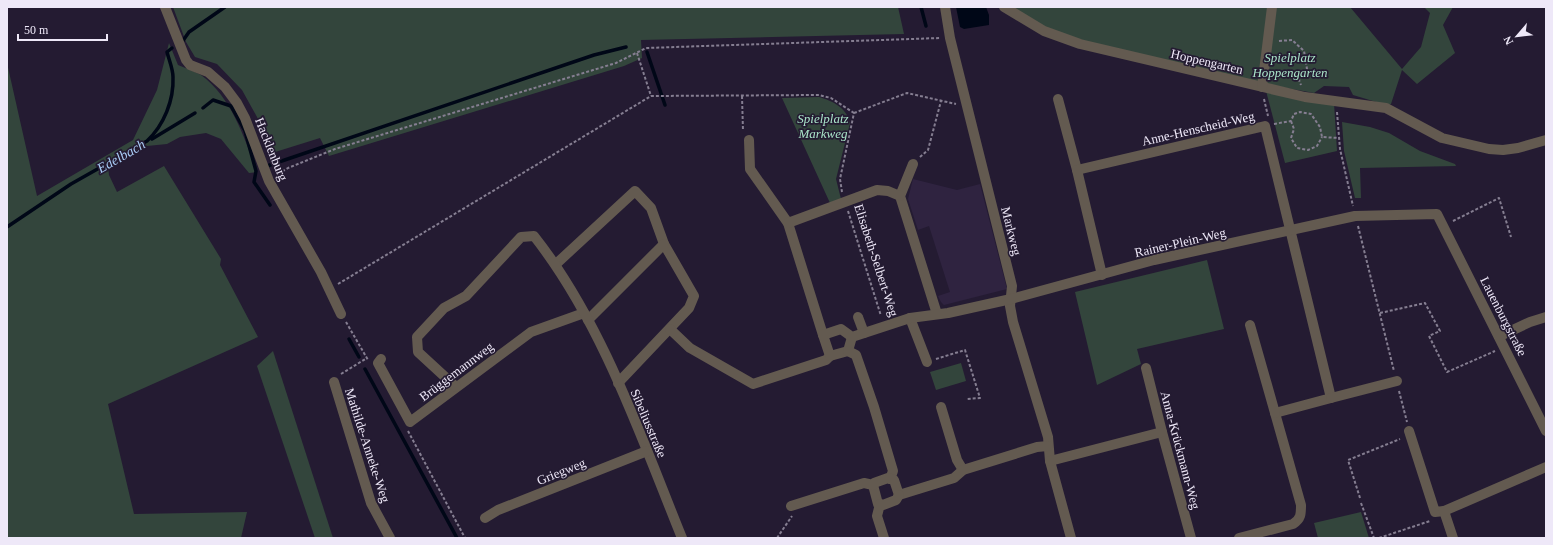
<svg xmlns="http://www.w3.org/2000/svg" width="1553" height="545" viewBox="0 0 1553 545" font-family="Georgia,serif">
	<style>
		.built { fill: #2f2340 }
		.green { fill: #33453c }
		.water { fill: #000717 }
		.lines { fill: none; stroke-linecap: round; stroke-linejoin: round }
		.stream { stroke: #000717; stroke-width: 3.5 }
		.path { stroke: #857e91; stroke-width: 2; stroke-dasharray: 3 2; stroke-linecap: butt }
		.minor { stroke: #635a50; stroke-width: 10 }
		.labels { text-anchor: middle; stroke-width: 3.5; stroke-linejoin: round; paint-order: stroke }
		.park-label { font-size: 13px; font-style: italic; fill: #aae5c9; stroke: #241b32 }
		.street-label { font-size: 13px; fill: #eee8f8; stroke: #241b32 }
		.water-label { font-size: 14px; font-style: italic; fill: #abcff9; stroke: #241b32 }
	</style>
	<rect width="100%" height="100%" fill="#241b32"/>
	<path class="built" d="M 913,179 L 957,190 L 980,184 L 1007,289 L 944,305 L 941,302 L 938,296 L 950,292 L 929,226 L 918,230 L 908,199 Z"/>
	<g class="green">
		<path d="M 173,7 L 898,7 L 904,34 L 641,40 L 642,58 L 624,66 L 329,156 L 320,138 L 272,153 L 257,117 L 242,90 L 217,64 L 195,57 L 186,42 Z"/>
		<path d="M 1011,7 L 1350,7 L 1402,69 L 1421,47 L 1430,13 L 1424,7 L 1453,7 L 1443,25 L 1455,53 L 1417,84 L 1402,70 L 1391,104 L 1386,105 L 1353,95 L 1349,87 L 1324,86 L 1314,93 L 1264,84 L 1080,41 L 1047,28 Z"/>
		<path d="M 169,43 L 178,65 C 185,68 194,71 201,75 C 232,98 244,137 257,172 L 249,173 L 221,139 L 206,133 L 180,137 L 167,144 L 147,146 L 108,167 L 109,175 L 117,192 L 164,166 L 221,259 L 220,265 L 258,337 L 108,404 L 134,514 L 247,512 L 241,538 L 7,538 L 7,63 L 37,196 L 133,140 L 157,90 Z"/>
		<path d="M 1266,91 L 1334,103 L 1337,151 L 1285,163 Z"/>
		<path d="M 819,97 C 833,101 847,108 850,123 L 836,179 L 841,199 L 830,203 L 782,98 Z"/>
		<path d="M 1342,122 L 1370,127 L 1389,133 L 1420,151 L 1455,164 L 1456,166 L 1360,168 L 1361,198 L 1355,198 L 1344,151 Z"/>
		<path d="M 1207,260 L 1224,329 L 1137,349 L 1141,364 L 1097,385 L 1075,292 Z"/>
		<path d="M 273,351 L 333,538 L 315,538 L 257,366 Z"/>
		<path d="M 961,363 L 966,381 L 936,390 L 930,372 Z"/>
		<path d="M 1361,512 L 1369,538 L 1318,538 L 1314,523 Z"/>
	</g>
	<path class="water" d="M 956,7 L 986,7 L 989,15 L 989,25 L 964,29 L 960,27 Z"/>
	<g class="lines">
		<g class="stream">
			<path d="M 921,7 L 926,26"/>
			<path d="M 182,42 L 189,32 L 225,7"/>
			<path d="M 647,52 L 665,105"/>
			<path d="M 203,108 L 213,100 L 231,106 L 245,131 L 256,171 L 254,182 L 270,205"/>
			<path d="M 152,139 L 195,113"/>
			<path d="M 267,166 L 594,55 L 626,47"/>
			<path d="M 7,227 L 71,184 L 147,141 C 164,125 174,100 173,77 C 173,69 169,60 167,52 L 172,48"/>
			<path d="M 349,339 L 359,357"/>
			<path d="M 365,369 L 457,538"/>
		</g>
		<g class="path">
			<path d="M 1279,41 L 1292,40 L 1304,51 L 1307,69 L 1299,80 L 1301,85"/>
			<path d="M 637,53 L 651,96"/>
			<path d="M 742,96 L 743,131"/>
			<path d="M 1264,99 L 1268,116"/>
			<path d="M 1337,112 L 1340,149 L 1353,206"/>
			<path d="M 854,113 L 907,93 L 956,104"/>
			<path d="M 1291,121 L 1294,129 L 1291,138 L 1297,148 L 1308,150 L 1317,146 L 1322,137"/>
			<path d="M 1274,124 L 1291,121 L 1294,114 L 1300,112 L 1311,114 L 1320,127 L 1322,137 L 1339,138"/>
			<path d="M 920,157 L 928,150 L 941,101"/>
			<path d="M 278,174 L 288,168 L 335,149 L 616,63 L 646,48 L 940,38"/>
			<path d="M 842,192 L 840,179 L 854,113"/>
			<path d="M 848,211 L 881,316"/>
			<path d="M 1453,221 L 1499,198 L 1511,237"/>
			<path d="M 1358,226 L 1394,371"/>
			<path d="M 338,284 L 651,96 L 819,95 L 831,98 L 854,113"/>
			<path d="M 1380,313 L 1425,303 L 1440,331 L 1429,336 L 1447,372 L 1495,351"/>
			<path d="M 346,322 L 368,360"/>
			<path d="M 936,359 L 965,350 L 980,398 L 966,399"/>
			<path d="M 341,374 L 367,358"/>
			<path d="M 1399,391 L 1407,422"/>
			<path d="M 408,431 L 465,538"/>
			<path d="M 1360,498 L 1348,460 L 1400,439"/>
			<path d="M 1361,503 L 1374,538"/>
			<path d="M 777,538 L 792,516"/>
			<path d="M 1379,538 L 1430,521"/>
		</g>
		<g class="minor">
			<path d="M 165,7 L 186,60 L 190,65 L 208,72 L 225,87 L 237,103 L 245,118 L 269,181 L 321,272 L 341,314"/>
			<path d="M 945,7 L 950,38 L 1012,286 L 1010,306 L 1013,322 L 1048,437 L 1050,461 L 1071,538"/>
			<path d="M 1004,7 L 1044,31 L 1080,44 L 1305,97 L 1386,108 L 1442,138 L 1489,149 L 1503,150 L 1518,148 L 1546,140"/>
			<path d="M 1262,87 L 1272,7"/>
			<path d="M 1058,99 L 1077,170"/>
			<path d="M 749,140 L 750,169 L 788,223 L 823,335"/>
			<path d="M 913,164 L 900,196 L 937,314"/>
			<path d="M 788,223 L 877,190 L 888,191 L 900,196"/>
			<path d="M 556,264 L 635,191 L 651,208 L 664,244 L 694,296 L 689,308 L 618,383"/>
			<path d="M 1102,275 L 1077,170 L 1265,126 L 1331,398 L 1275,413 L 1301,505 C 1301,514 1301,519 1293,524 L 1239,538"/>
			<path d="M 858,317 L 864,333"/>
			<path d="M 910,318 L 927,362"/>
			<path d="M 588,320 L 664,244"/>
			<path d="M 1250,325 L 1275,413"/>
			<path d="M 670,329 L 690,348 L 753,384 L 826,360 L 830,356"/>
			<path d="M 1500,336 L 1530,322 L 1546,317"/>
			<path d="M 852,337 L 848,351 L 830,356 L 823,335 L 841,329 L 852,337 L 910,318 L 948,313 L 1011,299 L 1154,260 L 1355,216 L 1437,214 L 1546,431"/>
			<path d="M 848,351 L 856,355 L 874,407 L 893,471 L 890,479"/>
			<path d="M 381,359 L 378,363 L 410,422 L 531,332 L 584,313"/>
			<path d="M 1146,368 L 1162,432 L 1191,538"/>
			<path d="M 334,382 L 371,503 L 390,538"/>
			<path d="M 456,387 L 418,352 L 417,337 L 444,308 L 466,296 L 521,237 L 534,236 C 602,322 641,437 682,538"/>
			<path d="M 1331,398 L 1397,381"/>
			<path d="M 941,407 L 957,460 L 963,470"/>
			<path d="M 1409,431 L 1435,512 L 1444,511"/>
			<path d="M 1050,461 L 1162,432"/>
			<path d="M 873,485 L 878,504 L 880,504"/>
			<path d="M 791,506 L 864,483 L 873,485 L 874,483 L 888,478 L 894,480 L 899,495 L 954,478 L 963,470 L 1037,447 L 1048,446"/>
			<path d="M 485,518 L 498,510 L 647,451"/>
			<path d="M 884,538 L 877,516 L 880,504 L 883,505 L 896,500 L 899,495"/>
			<path d="M 1453,538 L 1444,511 L 1546,467"/>
		</g>
	</g>
	<g class="labels">
		<g class="park-label">
			<text x="1290" y="62">Spielplatz<tspan x="1290" dy="15">Hoppengarten</tspan></text>
			<text x="823" y="123">Spielplatz<tspan x="823" dy="15">Markweg</tspan></text>
		</g>
		<g class="street-label">
			<text transform="translate(1207 61) rotate(13)" y="5">Hoppengarten</text>
			<text transform="translate(1198 128) rotate(-13)" y="5">Anne-Henscheid-Weg</text>
			<text transform="translate(272 149) rotate(68)" y="5">Hacklenburg</text>
			<text transform="translate(1012 231) rotate(76)" y="5">Markweg</text>
			<text transform="translate(1180 242) rotate(-13)" y="5">Rainer-Plein-Weg</text>
			<text transform="translate(877 260) rotate(72)" y="5">Elisabeth-Selbert-Weg</text>
			<text transform="translate(1504 316) rotate(63)" y="5">Lauenburgstraße</text>
			<text transform="translate(456 371) rotate(-37)" y="5">Brüggemannweg</text>
			<text transform="translate(649 423) rotate(67)" y="5">Sibeliusstraße</text>
			<text transform="translate(368 445) rotate(72)" y="5">Mathilde-Anneke-Weg</text>
			<text transform="translate(1181 450) rotate(75)" y="5">Anna-Krückmann-Weg</text>
			<text transform="translate(561 471) rotate(-22)" y="5">Griegweg</text>
		</g>
		<g class="water-label">
			<text transform="translate(121 156) rotate(-30)" y="5">Edelbach</text>
		</g>
	</g>
	<rect width="1553" height="545" fill="none" stroke="#eee8f8" stroke-width="16"/>
	<g transform="translate(1517 36) rotate(242)" stroke="#241b32" stroke-width="3" paint-order="stroke">
	<path d="M0-3L7 15L0 10L-7 15Z" fill="#eee8f8"/>
	<text y="-6" font-size="11" font-weight="bold" text-anchor="middle" fill="#eee8f8">N</text>
	</g>
	<path d="M18 34v6h89v-6" fill="none" stroke="#eee8f8" stroke-width="2"/>
	<text x="24" y="34" font-size="12" fill="#eee8f8" stroke="#241b32" stroke-width="3" paint-order="stroke">50 m</text>
</svg>
